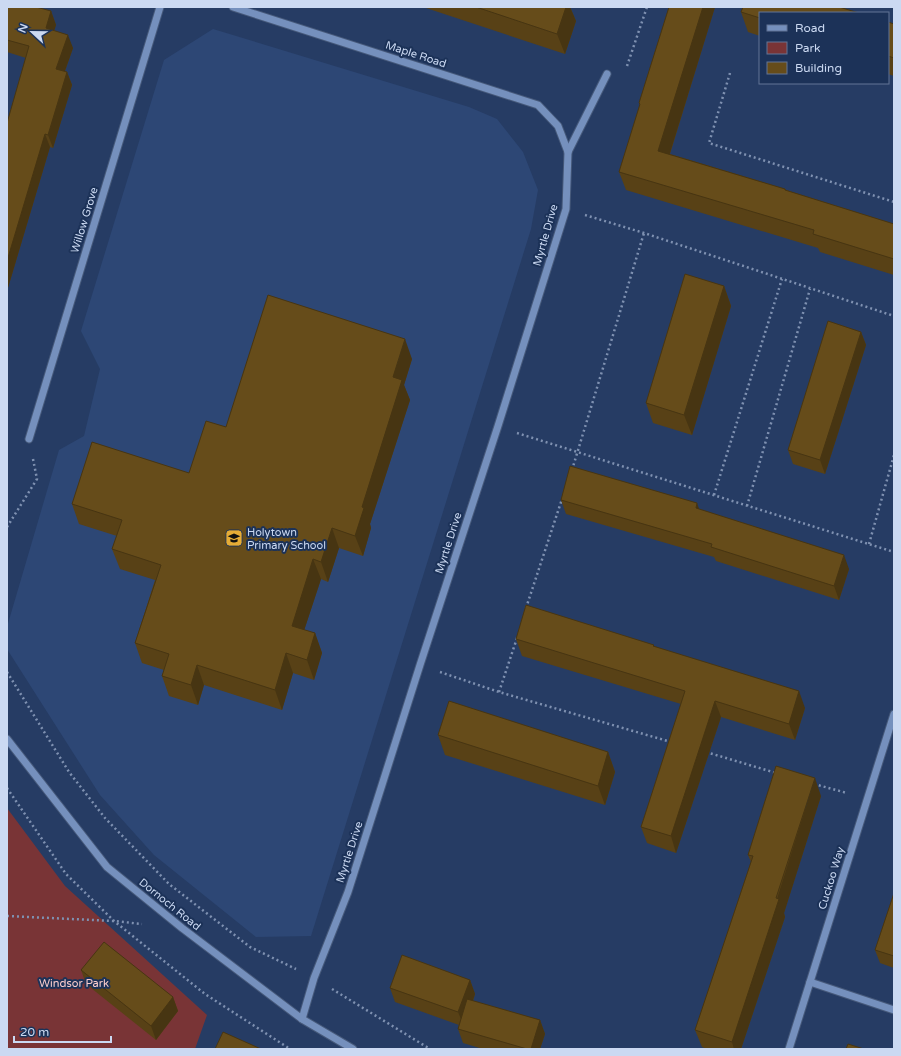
<svg xmlns="http://www.w3.org/2000/svg" width="901" height="1056" viewBox="0 0 901 1056" font-family="'Varela Round',sans-serif">
	<style>
		.built { fill: #2d4775 }
		.green { fill: #793436 }
		.lines { fill: none; stroke-linecap: round; stroke-linejoin: round }
		.minor-casing { stroke: #46597a; stroke-width: 9 }
		.path { stroke: #7f91b1; stroke-width: 2.5; stroke-dasharray: 2 3; stroke-linecap: butt }
		.minor { stroke: #7590bd; stroke-width: 7 }
		.wall { fill: #584116 }
		.shaded-wall { fill: #473512 }
		.building { fill: #664c1a; stroke: #473512 }
		.labels { text-anchor: middle; stroke-width: 4; stroke-linejoin: round; paint-order: stroke }
		.street-label { font-size: 11px; fill: #cbd9f2; stroke: #1c3258 }
		.poi-label { font-size: 11px; fill: #cbd9f2; stroke: #1c3258; text-anchor: start }
		.park-label { font-size: 11px; fill: #fccecd; stroke: #1c3258 }
	</style>
	<rect width="100%" height="100%" fill="#263c64"/>
	<path class="built" d="M 213,29 L 469,107 L 497,119 L 523,152 L 538,190 L 531,229 L 311,936 L 256,937 L 154,855 L 100,795 L 7,649 L 7,627 L 59,450 L 84,436 L 100,369 L 81,331 L 164,60 Z"/>
	<path class="green" d="M 7,808 L 65,886 L 207,1015 L 195,1049 L 7,1049 Z"/>
	<g class="lines">
		<g class="minor-casing">
			<g id="minor">
				<path d="M 233,7 L 538,105 L 558,126 L 568,152"/>
				<path d="M 29,439 L 160,7"/>
				<path d="M 7,739 L 107,867 L 182,928 L 302,1019 L 353,1049"/>
				<path d="M 810,982 L 894,1010"/>
				<path d="M 302,1019 L 314,978 L 348,892 L 420,665 L 498,426 L 566,209 L 568,152 L 607,74"/>
				<path d="M 789,1049 L 894,714"/>
			</g>
		</g>
		<g class="path">
			<path d="M 627,66 L 647,7"/>
			<path d="M 730,73 L 709,143 L 894,202"/>
			<path d="M 585,215 L 644,233 L 894,316"/>
			<path d="M 517,433 L 894,552"/>
			<path d="M 572,470 L 644,233"/>
			<path d="M 714,495 L 782,279"/>
			<path d="M 747,506 L 810,289"/>
			<path d="M 7,527 L 37,479 L 33,459"/>
			<path d="M 869,544 L 894,455"/>
			<path d="M 526,608 L 562,499"/>
			<path d="M 7,672 L 69,772 L 105,818 L 169,884 L 250,947 L 296,969"/>
			<path d="M 440,672 L 499,692 L 671,742"/>
			<path d="M 499,692 L 517,638"/>
			<path d="M 706,752 L 776,773"/>
			<path d="M 814,784 L 847,793"/>
			<path d="M 7,788 L 66,874 L 114,921 L 205,994 L 290,1049"/>
			<path d="M 7,916 L 114,921 L 142,924"/>
			<path d="M 332,989 L 430,1049"/>
		</g>
		<use href="#minor" class="minor"/>
	</g>
	<g class="wall">
		<path d="M 7,7 L 51,11 L 56,25 L 54,30 L 73,48 L 65,71 L 67,72 L 72,85 L 53,148 L 50,147 L 7,291 L 26,58 L 7,52 Z"/>
		<path d="M 423,7 L 570,7 L 576,21 L 565,54 Z"/>
		<path d="M 669,7 L 715,7 L 670,154 L 785,189 L 786,190 L 894,224 L 894,275 L 820,252 L 818,248 L 626,190 L 619,172 L 640,105 L 639,103 Z"/>
		<path d="M 741,12 L 760,13 L 760,36 L 748,32 Z"/>
		<path d="M 888,22 L 894,24 L 894,76 L 888,74 Z"/>
		<path d="M 724,286 L 731,306 L 692,435 L 653,423 L 646,403 Z"/>
		<path d="M 861,332 L 866,345 L 825,474 L 793,464 L 788,450 Z"/>
		<path d="M 412,359 L 404,385 L 410,400 L 370,524 L 371,528 L 363,556 L 339,548 L 328,582 L 321,579 L 304,630 L 315,633 L 322,653 L 314,680 L 293,673 L 282,710 L 204,685 L 198,705 L 169,696 L 162,676 L 164,670 L 142,663 L 135,643 L 155,580 L 120,569 L 112,549 L 117,536 L 79,524 L 72,504 L 189,473 L 226,427 Z"/>
		<path d="M 561,500 L 699,509 L 849,569 L 839,600 L 716,561 L 714,557 L 566,514 Z"/>
		<path d="M 516,639 L 654,645 L 654,646 L 805,708 L 795,740 L 721,717 L 676,853 L 647,843 L 641,827 L 681,704 L 522,656 Z"/>
		<path d="M 438,735 L 608,752 L 615,772 L 605,805 L 445,755 Z"/>
		<path d="M 821,796 L 784,913 L 785,917 L 741,1049 L 707,1049 L 702,1047 L 695,1030 L 751,862 L 748,855 Z"/>
		<path d="M 894,893 L 894,968 L 880,963 L 875,950 Z"/>
		<path d="M 81,970 L 173,997 L 178,1011 L 156,1040 L 86,984 Z"/>
		<path d="M 470,980 L 475,994 L 473,1001 L 540,1020 L 545,1034 L 540,1049 L 483,1049 L 463,1043 L 458,1029 L 459,1025 L 395,1002 L 390,988 Z"/>
	</g>
	<g class="shaded-wall">
		<path d="M 566,7 L 570,7 L 576,21 L 565,54 L 557,34 Z"/>
		<path d="M 703,7 L 715,7 L 665,169 L 658,151 Z"/>
		<path d="M 51,11 L 56,25 L 51,41 L 46,28 Z"/>
		<path d="M 68,35 L 73,48 L 61,82 L 56,69 Z"/>
		<path d="M 67,72 L 72,85 L 53,148 L 48,135 Z"/>
		<path d="M 45,134 L 50,147 L 7,291 L 7,261 Z"/>
		<path d="M 724,286 L 731,306 L 692,435 L 684,415 Z"/>
		<path d="M 861,332 L 866,345 L 825,474 L 820,460 Z"/>
		<path d="M 405,339 L 412,359 L 404,385 L 410,400 L 370,524 L 371,528 L 363,556 L 355,536 L 393,377 Z"/>
		<path d="M 697,503 L 702,517 L 696,508 Z"/>
		<path d="M 332,528 L 339,548 L 328,582 L 321,562 Z"/>
		<path d="M 844,555 L 849,569 L 839,600 L 834,586 Z"/>
		<path d="M 313,559 L 321,579 L 299,646 L 292,626 Z"/>
		<path d="M 315,633 L 322,653 L 314,680 L 307,660 Z"/>
		<path d="M 286,653 L 293,673 L 282,710 L 275,690 Z"/>
		<path d="M 197,665 L 204,685 L 198,705 L 191,685 Z"/>
		<path d="M 799,691 L 805,708 L 795,740 L 789,724 Z"/>
		<path d="M 715,701 L 721,717 L 676,853 L 671,836 Z"/>
		<path d="M 608,752 L 615,772 L 605,805 L 598,786 Z"/>
		<path d="M 815,778 L 821,796 L 784,913 L 785,917 L 741,1049 L 734,1049 L 732,1042 Z"/>
		<path d="M 470,980 L 475,994 L 464,1026 L 458,1012 Z"/>
		<path d="M 173,997 L 178,1011 L 156,1040 L 151,1026 Z"/>
		<path d="M 540,1020 L 545,1034 L 540,1049 L 531,1049 Z"/>
	</g>
	<g class="building">
		<path d="M 7,7 L 36,7 L 51,11 L 46,28 L 68,35 L 56,69 L 67,72 L 48,135 L 45,134 L 7,261 L 7,123 L 29,46 L 7,40 Z"/>
		<path d="M 476,7 L 566,7 L 557,34 Z"/>
		<path d="M 669,7 L 703,7 L 658,151 L 785,189 L 785,190 L 894,224 L 894,259 L 813,234 L 814,230 L 619,172 L 640,104 L 639,103 Z"/>
		<path d="M 743,7 L 839,7 L 859,13 L 760,13 L 760,18 L 741,12 Z"/>
		<path d="M 888,22 L 894,24 L 894,58 L 888,56 Z"/>
		<path d="M 685,274 L 724,286 L 684,415 L 646,403 Z"/>
		<path d="M 268,295 L 405,339 L 393,377 L 402,380 L 362,507 L 364,508 L 355,536 L 332,528 L 321,562 L 313,559 L 292,626 L 315,633 L 307,660 L 286,653 L 275,690 L 197,665 L 191,685 L 162,676 L 169,654 L 135,643 L 161,565 L 112,549 L 122,520 L 72,504 L 92,442 L 189,473 L 206,421 L 226,427 Z"/>
		<path d="M 828,321 L 861,332 L 820,460 L 788,450 Z"/>
		<path d="M 570,466 L 697,503 L 696,508 L 844,555 L 834,586 L 711,547 L 712,544 L 561,500 Z"/>
		<path d="M 526,605 L 654,645 L 653,646 L 799,691 L 789,724 L 715,701 L 671,836 L 641,827 L 685,691 L 516,639 Z"/>
		<path d="M 449,701 L 608,752 L 598,786 L 438,735 Z"/>
		<path d="M 776,766 L 815,778 L 776,898 L 779,899 L 732,1042 L 695,1030 L 753,856 L 748,855 Z"/>
		<path d="M 894,893 L 894,956 L 875,950 Z"/>
		<path d="M 104,942 L 173,997 L 151,1026 L 81,970 Z"/>
		<path d="M 402,955 L 470,980 L 458,1012 L 390,988 Z"/>
		<path d="M 467,999 L 540,1020 L 531,1049 L 527,1049 L 458,1029 Z"/>
		<path d="M 223,1032 L 261,1049 L 215,1049 Z"/>
		<path d="M 848,1044 L 864,1049 L 846,1049 Z"/>
	</g>
	<defs>
		<g id="school-square" transform="scale(0.9)"><rect x="-9" y="-9" width="18" height="18" rx="4" fill="#e6ac36" stroke="#1c3258"/><path d="M0-5L7-2L0 1L-7-2ZM-4 1L0 2.5L4 1V4Q0 6-4 4Z" fill="#111"/></g>
	</defs>
	<g fill-rule="evenodd">
		<use href="#school-square" x="234" y="538"/>
	</g>
	<g class="labels">
		<g class="street-label">
			<text transform="translate(416 54) rotate(18)" y="4">Maple Road</text>
			<text transform="translate(84 220) rotate(-73)" y="4">Willow Grove</text>
			<text transform="translate(545 235) rotate(-74)" y="4">Myrtle Drive</text>
			<text transform="translate(448 543) rotate(-72)" y="4">Myrtle Drive</text>
			<text transform="translate(349 852) rotate(-72)" y="4">Myrtle Drive</text>
			<text transform="translate(831 878) rotate(-73)" y="4">Cuckoo Way</text>
			<text transform="translate(170 904) rotate(39)" y="4">Dornoch Road</text>
		</g>
		<g class="poi-label">
			<text x="247" y="536">Holytown<tspan x="247" dy="13">Primary School</tspan></text>
		</g>
		<g class="park-label">
			<text x="74" y="987">Windsor Park</text>
		</g>
	</g>
	<rect width="901" height="1056" fill="none" stroke="#cbd9f2" stroke-width="16"/>
	<rect x="759" y="12" width="130" height="72" fill="#1c3258" stroke="#627596"/>
	<rect x="767" y="25" width="20" height="6" fill="#7590bd" stroke="#627596"/>
	<text x="795" y="32" font-size="12" fill="#cbd9f2">Road</text>
	<rect x="767" y="42" width="20" height="12" fill="#793436" stroke="#627596"/>
	<text x="795" y="52" font-size="12" fill="#cbd9f2">Park</text>
	<rect x="767" y="62" width="20" height="12" fill="#664c1a" stroke="#627596"/>
	<text x="795" y="72" font-size="12" fill="#cbd9f2">Building</text>
	<g transform="translate(32 32) rotate(292)" stroke="#1c3258" stroke-width="3" paint-order="stroke">
	<path d="M0-3L7 15L0 10L-7 15Z" fill="#cbd9f2"/>
	<text y="-6" font-size="11" font-weight="bold" text-anchor="middle" fill="#cbd9f2">N</text>
	</g>
	<path d="M14 1036v6h97v-6" fill="none" stroke="#cbd9f2" stroke-width="2"/>
	<text x="20" y="1036" font-size="12" fill="#cbd9f2" stroke="#1c3258" stroke-width="3" paint-order="stroke">20 m</text>
</svg>
